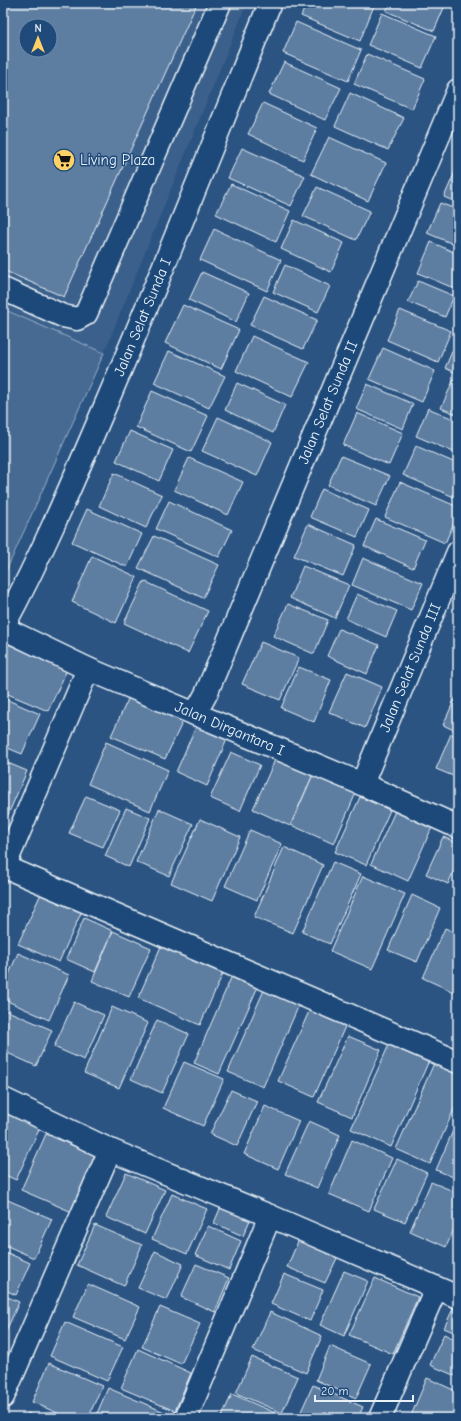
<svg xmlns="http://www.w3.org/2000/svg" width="461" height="1421" viewBox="0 0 461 1421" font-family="'Comic Neue',sans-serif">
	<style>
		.built { fill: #3a608b; fill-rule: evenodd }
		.green { fill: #476b93; stroke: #98aec6 }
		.building { fill: #5d7da1; stroke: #e8f1f8; fill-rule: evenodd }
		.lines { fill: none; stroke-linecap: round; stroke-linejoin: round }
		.minor-casing { stroke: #e8f1f8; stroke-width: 25 }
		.minor { stroke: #1f4a7a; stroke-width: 22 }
		.labels { text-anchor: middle; stroke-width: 3; stroke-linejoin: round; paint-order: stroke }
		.poi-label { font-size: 15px; fill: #e8f1f8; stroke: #1f4a7a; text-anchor: start }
		.street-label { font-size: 15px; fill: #e8f1f8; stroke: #1f4a7a }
	</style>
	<rect width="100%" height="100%" fill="#2b5482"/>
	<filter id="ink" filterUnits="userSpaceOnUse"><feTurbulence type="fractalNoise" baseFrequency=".025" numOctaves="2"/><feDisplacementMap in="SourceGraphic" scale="8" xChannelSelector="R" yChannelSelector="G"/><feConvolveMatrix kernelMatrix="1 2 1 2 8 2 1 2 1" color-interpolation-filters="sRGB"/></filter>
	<g filter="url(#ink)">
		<path class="built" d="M 3,3 L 247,3 L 104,353 L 3,309 ZM 26,26 L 50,26 L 50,50 L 26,50 Z"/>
		<path class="green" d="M 3,309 L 104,353 L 3,578 Z"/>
		<g class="building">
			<path d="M 3,3 L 197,3 L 64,297 L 3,270 ZM 26,26 L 50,26 L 50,50 L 26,50 Z"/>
			<path d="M 307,3 L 375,3 L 360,41 L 301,16 Z"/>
			<path d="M 390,3 L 446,3 L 434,31 L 386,11 Z"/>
			<path d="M 382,13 L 436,36 L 422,68 L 368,45 Z"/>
			<path d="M 296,22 L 361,50 L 348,81 L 283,53 Z"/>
			<path d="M 367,54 L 425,79 L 412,109 L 354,84 Z"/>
			<path d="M 284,62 L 341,88 L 325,120 L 269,94 Z"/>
			<path d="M 350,93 L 404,118 L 388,150 L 335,126 Z"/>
			<path d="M 263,103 L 317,128 L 303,160 L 248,134 Z"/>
			<path d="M 329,137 L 386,163 L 368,201 L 311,174 Z"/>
			<path d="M 242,148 L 305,176 L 291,206 L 228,178 Z"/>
			<path d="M 455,172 L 458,173 L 458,203 L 444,197 Z"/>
			<path d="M 231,184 L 290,211 L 276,242 L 216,214 Z"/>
			<path d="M 317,187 L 370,211 L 356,240 L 303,216 Z"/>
			<path d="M 440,203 L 458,210 L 458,246 L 427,233 Z"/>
			<path d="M 294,220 L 344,243 L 331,272 L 281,249 Z"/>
			<path d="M 214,229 L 281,260 L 267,291 L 200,260 Z"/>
			<path d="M 431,242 L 458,254 L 458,290 L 418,273 Z"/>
			<path d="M 285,265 L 330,286 L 318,312 L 273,292 Z"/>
			<path d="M 202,272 L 249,293 L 236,322 L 189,300 Z"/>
			<path d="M 418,281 L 454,296 L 445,317 L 408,302 Z"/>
			<path d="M 264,296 L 317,320 L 303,349 L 250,325 Z"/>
			<path d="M 183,305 L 239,330 L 221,369 L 165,343 Z"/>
			<path d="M 400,310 L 451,331 L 438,362 L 387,340 Z"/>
			<path d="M 252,336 L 309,362 L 292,397 L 236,371 Z"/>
			<path d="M 457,340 L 458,340 L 458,374 L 445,368 Z"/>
			<path d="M 383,348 L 435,371 L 422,402 L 369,379 Z"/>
			<path d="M 169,351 L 225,376 L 209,408 L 154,383 Z"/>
			<path d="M 454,379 L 458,381 L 458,415 L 441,408 Z"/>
			<path d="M 237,383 L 285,405 L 273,433 L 225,410 Z"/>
			<path d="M 367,384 L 413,404 L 403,429 L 356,409 Z"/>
			<path d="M 152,391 L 208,416 L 191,452 L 136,427 Z"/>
			<path d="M 428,408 L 458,421 L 458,454 L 416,436 Z"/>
			<path d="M 357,413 L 403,433 L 389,465 L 343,445 Z"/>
			<path d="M 218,417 L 272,442 L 257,476 L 202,451 Z"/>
			<path d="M 130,431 L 173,450 L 159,481 L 116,461 Z"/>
			<path d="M 416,446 L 458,464 L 458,486 L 454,497 L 403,475 Z"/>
			<path d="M 341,456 L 390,476 L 376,506 L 328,485 Z"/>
			<path d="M 189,458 L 243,482 L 228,515 L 174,490 Z"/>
			<path d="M 114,473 L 162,495 L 146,528 L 99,506 Z"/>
			<path d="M 400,482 L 458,507 L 458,514 L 445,543 L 385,517 Z"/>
			<path d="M 322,489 L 369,510 L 357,537 L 310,517 Z"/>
			<path d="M 169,501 L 232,530 L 219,557 L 156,529 Z"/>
			<path d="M 87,509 L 142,534 L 127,567 L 72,542 Z"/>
			<path d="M 376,519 L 425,540 L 413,568 L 364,546 Z"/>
			<path d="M 308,524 L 356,545 L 343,576 L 294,556 Z"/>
			<path d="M 154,536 L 219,565 L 203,598 L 138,568 Z"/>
			<path d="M 92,556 L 137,577 L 116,623 L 72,602 Z"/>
			<path d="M 363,558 L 423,583 L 411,610 L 352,585 Z"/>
			<path d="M 303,566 L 349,585 L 335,618 L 290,598 Z"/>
			<path d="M 144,581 L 208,611 L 188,653 L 124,623 Z"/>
			<path d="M 357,594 L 397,611 L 386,637 L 346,619 Z"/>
			<path d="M 288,604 L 328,620 L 314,654 L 273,636 Z"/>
			<path d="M 339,629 L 379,645 L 367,674 L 327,656 Z"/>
			<path d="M 3,642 L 67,670 L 48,711 L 3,692 Z"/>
			<path d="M 261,642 L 299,658 L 280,700 L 242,684 Z"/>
			<path d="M 299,667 L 331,680 L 314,722 L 281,708 Z"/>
			<path d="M 347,672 L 382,687 L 365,728 L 329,712 Z"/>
			<path d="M 458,692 L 458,732 L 443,725 Z"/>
			<path d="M 129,697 L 183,721 L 165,759 L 111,736 Z"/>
			<path d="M 3,698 L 40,714 L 22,754 L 3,746 Z"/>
			<path d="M 197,724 L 228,737 L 207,786 L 176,772 Z"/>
			<path d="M 451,734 L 458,736 L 458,778 L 436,769 Z"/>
			<path d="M 106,742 L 168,770 L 150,811 L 88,784 Z"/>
			<path d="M 231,752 L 260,765 L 240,811 L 210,798 Z"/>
			<path d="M 278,753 L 315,770 L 290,826 L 253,809 Z"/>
			<path d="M 3,761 L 27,771 L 7,817 L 3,815 Z"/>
			<path d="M 315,770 L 358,788 L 334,844 L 291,825 Z"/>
			<path d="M 86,796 L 120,810 L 103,847 L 69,833 Z"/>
			<path d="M 360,797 L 390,810 L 366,865 L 335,852 Z"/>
			<path d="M 126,808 L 150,818 L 129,867 L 105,856 Z"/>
			<path d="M 159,809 L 193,824 L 169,876 L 136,862 Z"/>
			<path d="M 396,809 L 433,825 L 408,881 L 371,864 Z"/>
			<path d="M 200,819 L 240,837 L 212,901 L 171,883 Z"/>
			<path d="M 250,830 L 282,844 L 257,900 L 225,886 Z"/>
			<path d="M 443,837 L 458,843 L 458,861 L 448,884 L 426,874 Z"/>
			<path d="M 284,847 L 323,865 L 293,933 L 254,917 Z"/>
			<path d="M 333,862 L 361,874 L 330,944 L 302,932 Z"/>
			<path d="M 363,876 L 405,894 L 372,969 L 330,951 Z"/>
			<path d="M 44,887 L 85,904 L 59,962 L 18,944 Z"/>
			<path d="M 458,893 L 458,905 L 454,903 Z"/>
			<path d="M 412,895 L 440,908 L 417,962 L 388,950 Z"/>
			<path d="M 84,918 L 113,931 L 95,972 L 66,959 Z"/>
			<path d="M 445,928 L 458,934 L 458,994 L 423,978 Z"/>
			<path d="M 113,931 L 151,948 L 129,997 L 92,981 Z"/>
			<path d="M 162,944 L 224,971 L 200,1025 L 138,998 Z"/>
			<path d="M 18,953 L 69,975 L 49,1020 L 3,999 L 3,988 Z"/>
			<path d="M 234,971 L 260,982 L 219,1074 L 194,1063 Z"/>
			<path d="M 264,990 L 299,1005 L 263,1087 L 228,1072 Z"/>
			<path d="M 74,1002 L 104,1015 L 84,1060 L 54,1047 Z"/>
			<path d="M 112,1007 L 148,1023 L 119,1088 L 84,1073 Z"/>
			<path d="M 311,1007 L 347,1022 L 314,1097 L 278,1081 Z"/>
			<path d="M 3,1009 L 52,1030 L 36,1066 L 3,1051 Z"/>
			<path d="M 157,1020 L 189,1034 L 162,1093 L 131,1079 Z"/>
			<path d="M 348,1036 L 381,1050 L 352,1117 L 318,1102 Z"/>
			<path d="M 392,1038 L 431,1056 L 391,1147 L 351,1129 Z"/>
			<path d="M 435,1061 L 458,1071 L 458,1100 L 430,1164 L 396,1149 Z"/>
			<path d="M 184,1062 L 224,1079 L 203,1126 L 163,1108 Z"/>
			<path d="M 231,1090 L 257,1101 L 237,1146 L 210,1134 Z"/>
			<path d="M 265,1106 L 299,1121 L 278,1169 L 244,1154 Z"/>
			<path d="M 3,1107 L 43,1121 L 16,1180 L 3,1174 Z"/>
			<path d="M 458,1119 L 458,1179 L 436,1170 Z"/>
			<path d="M 309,1121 L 340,1135 L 317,1188 L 285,1174 Z"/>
			<path d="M 46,1134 L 97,1156 L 72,1212 L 21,1190 Z"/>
			<path d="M 352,1140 L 392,1158 L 369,1211 L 329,1194 Z"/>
			<path d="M 397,1159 L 427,1173 L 405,1222 L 374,1209 Z"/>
			<path d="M 126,1173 L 165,1190 L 145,1234 L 106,1217 Z"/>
			<path d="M 431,1182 L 458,1193 L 458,1220 L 446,1247 L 410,1231 Z"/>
			<path d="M 172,1194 L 207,1209 L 187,1254 L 152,1239 Z"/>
			<path d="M 3,1198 L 52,1219 L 34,1258 L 3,1244 Z"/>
			<path d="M 224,1199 L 253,1213 L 243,1236 L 214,1223 Z"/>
			<path d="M 95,1225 L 142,1245 L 124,1286 L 77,1265 Z"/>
			<path d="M 208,1226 L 241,1241 L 229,1270 L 195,1255 Z"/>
			<path d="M 300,1237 L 339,1254 L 325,1283 L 287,1267 Z"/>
			<path d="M 3,1251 L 30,1263 L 16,1295 L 3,1289 Z"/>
			<path d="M 155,1251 L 183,1264 L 167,1300 L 138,1288 Z"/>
			<path d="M 196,1264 L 229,1278 L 215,1312 L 181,1297 Z"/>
			<path d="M 344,1271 L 368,1281 L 344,1336 L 320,1325 Z"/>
			<path d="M 284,1274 L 323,1290 L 310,1321 L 271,1304 Z"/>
			<path d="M 375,1278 L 418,1297 L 393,1354 L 349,1335 Z"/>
			<path d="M 88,1284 L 140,1307 L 125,1339 L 73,1317 Z"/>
			<path d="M 3,1295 L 19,1302 L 3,1338 Z"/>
			<path d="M 458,1298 L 458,1334 L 444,1328 Z"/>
			<path d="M 160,1307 L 200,1324 L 181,1364 L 142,1347 Z"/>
			<path d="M 270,1312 L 322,1336 L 306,1373 L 253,1350 Z"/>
			<path d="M 65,1322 L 123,1347 L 107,1381 L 50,1356 Z"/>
			<path d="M 444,1334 L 458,1341 L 458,1377 L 430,1365 Z"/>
			<path d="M 330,1346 L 371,1364 L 356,1398 L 316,1380 Z"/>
			<path d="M 138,1349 L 191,1373 L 175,1411 L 121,1388 Z"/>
			<path d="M 252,1357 L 298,1377 L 282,1413 L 236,1393 Z"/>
			<path d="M 49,1363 L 102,1386 L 88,1418 L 69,1418 L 32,1402 Z"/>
			<path d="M 427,1378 L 458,1392 L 457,1418 L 410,1418 Z"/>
			<path d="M 313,1385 L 363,1407 L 358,1418 L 298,1418 Z"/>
			<path d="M 108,1388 L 169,1414 L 168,1418 L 95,1418 Z"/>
			<path d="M 232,1394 L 280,1415 L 279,1418 L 221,1418 Z"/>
			<path d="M 28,1413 L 39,1418 L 26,1418 Z"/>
		</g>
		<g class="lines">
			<g class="minor-casing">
				<g id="minor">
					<path d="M 3,289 L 63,316 L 77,319 L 86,314 L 220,3"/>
					<path id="s1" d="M 3,627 C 42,555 74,479 106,404 C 163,271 216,137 270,3"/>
					<path id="s2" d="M 3,628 L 88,669 L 362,784 L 458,827"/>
					<path id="s3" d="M 195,714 L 206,694 L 458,90"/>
					<path id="s4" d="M 362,784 L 458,552"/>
					<path d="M 3,866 L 458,1062"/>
					<path d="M 3,870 L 88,669"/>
					<path d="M 3,1099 L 110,1150 L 270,1216 L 458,1297"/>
					<path d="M 3,1397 L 110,1150"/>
					<path d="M 186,1418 L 270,1216"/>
					<path d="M 380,1418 L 436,1288"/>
				</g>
			</g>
			<use href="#minor" class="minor"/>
		</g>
	</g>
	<defs>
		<g id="supermarket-disc" transform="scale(1.15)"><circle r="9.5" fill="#ffd166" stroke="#1f4a7a"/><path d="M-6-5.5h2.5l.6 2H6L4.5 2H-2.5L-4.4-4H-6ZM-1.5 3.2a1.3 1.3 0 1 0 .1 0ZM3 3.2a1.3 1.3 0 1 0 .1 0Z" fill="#111"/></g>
	</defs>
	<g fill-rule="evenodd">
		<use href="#supermarket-disc" x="64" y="160"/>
	</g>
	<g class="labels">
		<g class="poi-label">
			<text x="80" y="165">Living Plaza</text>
		</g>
		<g class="street-label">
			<text dy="5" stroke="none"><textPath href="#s1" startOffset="340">Jalan Selat Sunda I</textPath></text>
			<text dy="5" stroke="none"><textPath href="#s3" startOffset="339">Jalan Selat Sunda II</textPath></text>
			<text dy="5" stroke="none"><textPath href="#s4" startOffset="126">Jalan Selat Sunda III</textPath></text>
			<text dy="5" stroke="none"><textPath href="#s2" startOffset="248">Jalan Dirgantara I</textPath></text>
		</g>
	</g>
	<rect width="461" height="1421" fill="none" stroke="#1f4a7a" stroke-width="16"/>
	<rect x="8" y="8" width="445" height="1405" fill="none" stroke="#e8f1f8" stroke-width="1.5" filter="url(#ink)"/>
	<g transform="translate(38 38)"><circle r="19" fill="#1f4a7a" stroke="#6f8dac"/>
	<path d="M0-3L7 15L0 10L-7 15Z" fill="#ffd166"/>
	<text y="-6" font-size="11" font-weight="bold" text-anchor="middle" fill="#e8f1f8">N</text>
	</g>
	<path d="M315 1395v6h98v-6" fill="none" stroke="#e8f1f8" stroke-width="2"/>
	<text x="321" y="1395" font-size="12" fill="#e8f1f8" stroke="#1f4a7a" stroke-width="3" paint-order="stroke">20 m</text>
</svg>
